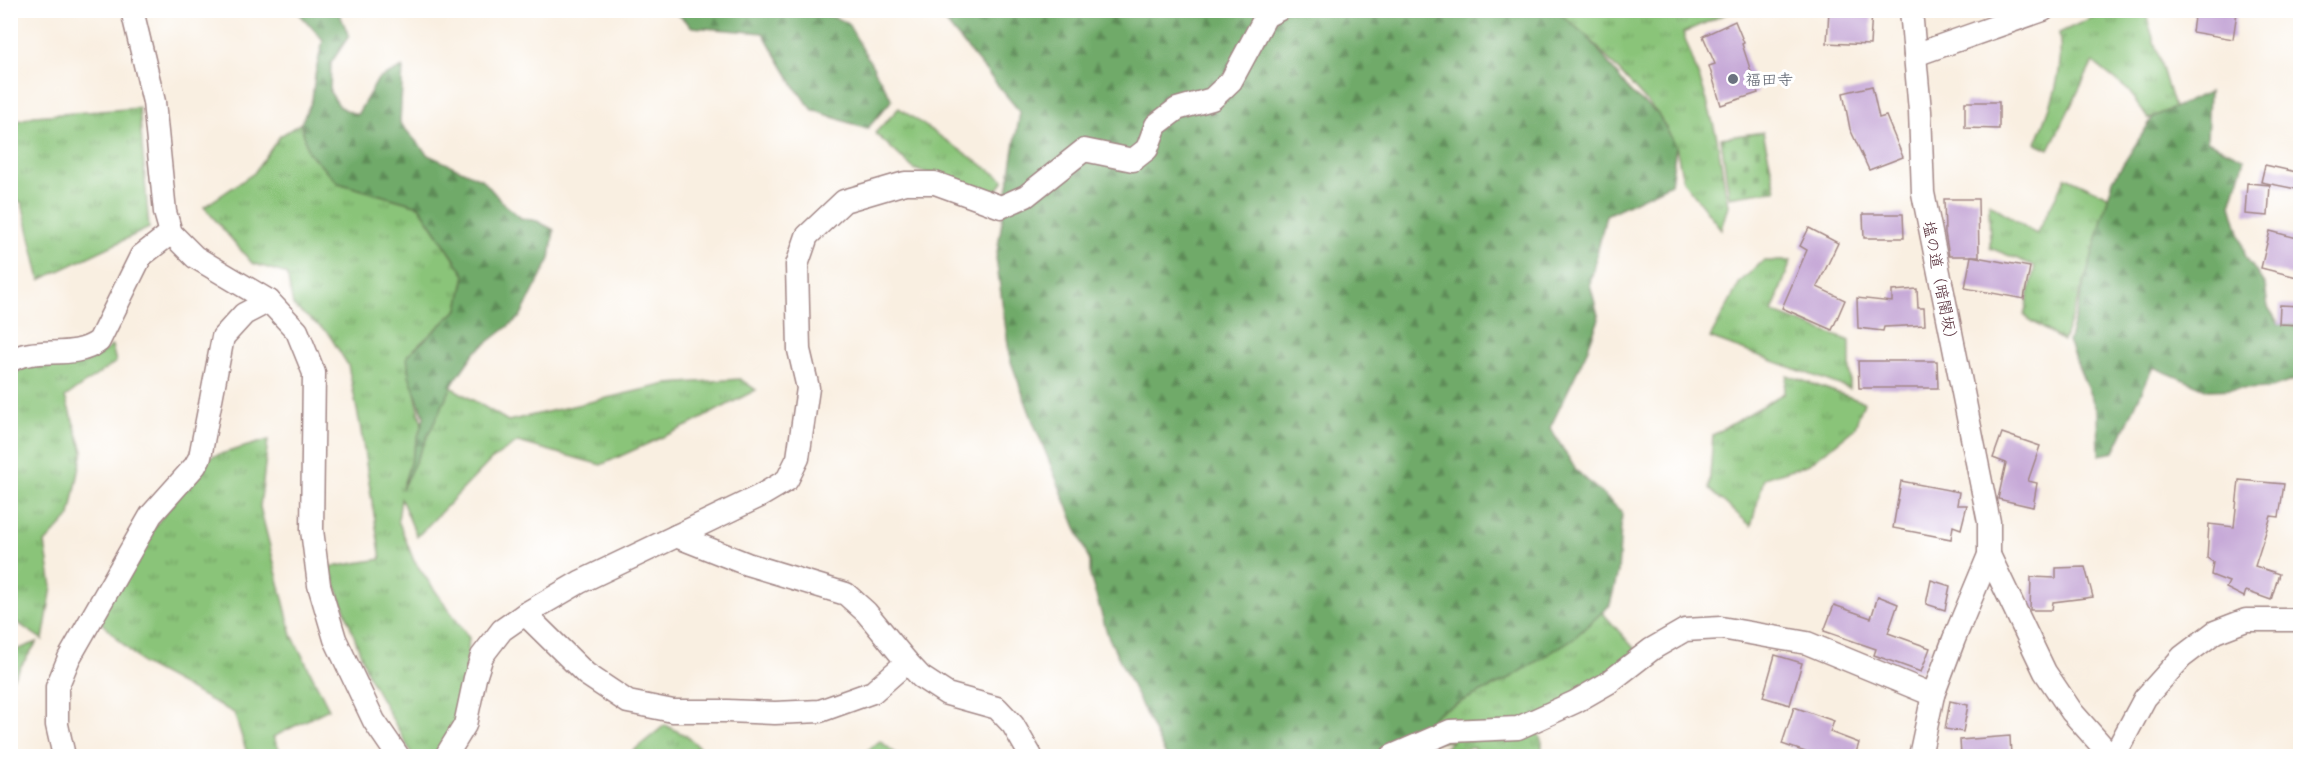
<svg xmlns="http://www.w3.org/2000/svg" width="2311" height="767" viewBox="0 0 2311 767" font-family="Delius,'Klee One',sans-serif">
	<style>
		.grass { fill: url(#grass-tufts); stroke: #6a7252; stroke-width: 1.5 }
		.forest { fill: url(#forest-firs); stroke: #5c644a; stroke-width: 1.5 }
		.cemetery { fill: url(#cemetery-stones); stroke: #6a7252; stroke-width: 1.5 }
		.building { fill: #c7aad8 }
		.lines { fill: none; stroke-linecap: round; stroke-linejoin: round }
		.minor-casing { stroke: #a28786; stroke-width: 25 }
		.minor { stroke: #fff; stroke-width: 22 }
		.worship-dot { fill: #6b7280; stroke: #fff; stroke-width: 2 }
		.labels { text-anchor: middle; stroke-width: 6; stroke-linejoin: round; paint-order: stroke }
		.worship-label { font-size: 16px; fill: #5b616d; stroke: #fff; text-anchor: start }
		.street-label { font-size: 16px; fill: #4a1f2b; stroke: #fff }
	</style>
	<defs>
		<pattern id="grass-tufts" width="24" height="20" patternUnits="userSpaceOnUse" patternTransform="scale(1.5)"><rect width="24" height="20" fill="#8ac479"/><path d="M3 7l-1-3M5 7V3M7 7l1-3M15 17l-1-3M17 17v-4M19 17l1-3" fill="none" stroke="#739f63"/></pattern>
		<pattern id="forest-firs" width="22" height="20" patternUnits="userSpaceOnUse" patternTransform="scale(1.5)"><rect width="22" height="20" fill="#6faa69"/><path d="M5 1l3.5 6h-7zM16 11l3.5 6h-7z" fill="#5d8a57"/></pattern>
		<pattern id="cemetery-stones" width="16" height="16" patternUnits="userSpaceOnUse" patternTransform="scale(1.5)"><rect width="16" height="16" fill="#8ac479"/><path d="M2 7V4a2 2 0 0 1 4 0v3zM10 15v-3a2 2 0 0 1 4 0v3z" fill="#739f63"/></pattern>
	</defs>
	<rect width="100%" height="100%" fill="#fff"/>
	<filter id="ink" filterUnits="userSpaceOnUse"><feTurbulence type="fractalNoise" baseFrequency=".0167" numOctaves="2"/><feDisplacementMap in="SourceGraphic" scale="12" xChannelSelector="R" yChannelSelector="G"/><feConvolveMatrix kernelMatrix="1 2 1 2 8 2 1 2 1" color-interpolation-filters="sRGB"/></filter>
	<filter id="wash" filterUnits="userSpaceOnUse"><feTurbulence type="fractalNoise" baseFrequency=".008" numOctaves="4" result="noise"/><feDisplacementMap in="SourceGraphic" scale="24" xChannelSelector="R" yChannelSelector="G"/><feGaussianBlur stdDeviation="1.35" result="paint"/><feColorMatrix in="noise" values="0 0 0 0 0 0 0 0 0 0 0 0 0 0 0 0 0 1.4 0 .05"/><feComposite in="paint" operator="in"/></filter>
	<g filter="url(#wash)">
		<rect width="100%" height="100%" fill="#f9efe1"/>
		<g class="grass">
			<path d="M 1556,11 L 1732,11 L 1683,33 L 1705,94 L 1717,138 L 1728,206 L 1721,229 L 1683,181 L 1676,146 L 1657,113 L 1590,39 Z"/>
			<path d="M 2106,11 L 2145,11 L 2174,108 L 2148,119 L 2129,91 L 2093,62 L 2049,149 L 2036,143 C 2051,106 2065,74 2059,33 Z"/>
			<path d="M 139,108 L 149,228 L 40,280 L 22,203 L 11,196 L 11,123 L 34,116 Z"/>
			<path d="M 899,108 L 1004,180 L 993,197 L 914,169 L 875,133 Z"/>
			<path d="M 301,123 L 308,152 L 338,183 L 419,206 L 465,275 L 458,309 L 407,356 L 422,424 L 407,474 L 451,387 L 508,421 L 667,384 L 740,379 L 756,390 L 689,425 L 601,465 L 518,442 L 491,460 L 417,537 L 401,499 L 398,520 L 414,561 L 469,638 L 466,673 L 455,726 L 439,756 L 413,756 L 369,677 L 329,567 L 381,559 L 360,425 L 348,365 L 328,333 L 293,306 L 287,274 L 252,263 L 204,207 L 254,173 L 280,136 Z"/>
			<path d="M 2066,177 L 2114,199 L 2063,341 L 2024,316 L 2035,266 L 1990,248 L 1989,203 L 2036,234 Z"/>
			<path d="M 1763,261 L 1791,261 L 1772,312 L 1850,341 L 1850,389 L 1710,338 L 1740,282 Z"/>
			<path d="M 112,346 L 116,362 L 65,397 L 83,451 L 70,516 L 45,543 L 52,587 L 43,640 L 12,619 L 10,378 L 27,365 L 86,363 Z"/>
			<path d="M 1787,375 L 1864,402 L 1854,429 L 1809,464 L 1764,478 L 1751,526 L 1709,489 L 1713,435 L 1784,393 Z"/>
			<path d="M 268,440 L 260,507 L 292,635 L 329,709 L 273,737 L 283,756 L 248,756 L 234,713 L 143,664 L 96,617 L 123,568 L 207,458 Z"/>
			<path d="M 1601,611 L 1642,657 L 1536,728 L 1542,742 L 1542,756 L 1479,756 L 1474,748 L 1433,751 L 1446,747 L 1452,741 L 1405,745 L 1439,712 Z"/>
			<path d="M 37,642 L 11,681 L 11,652 Z"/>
			<path d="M 665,725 L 687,736 L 709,756 L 627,756 Z"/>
			<path d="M 880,741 L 899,756 L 860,756 Z"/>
		</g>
		<g class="forest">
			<path d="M 338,10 L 349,36 L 331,63 L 330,92 L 340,107 L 357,115 L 378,79 L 403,67 L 400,123 L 428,155 L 483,180 L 502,202 L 521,218 L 537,221 L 554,230 L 550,259 L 520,317 L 474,353 L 454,382 L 402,489 L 424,417 L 409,375 L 407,356 L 458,309 L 465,275 L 419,206 L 338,183 L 308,152 L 301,123 L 312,100 L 315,75 L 323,40 L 297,11 Z"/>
			<path d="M 1556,10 L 1590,39 L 1631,93 L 1657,113 L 1676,146 L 1671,184 L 1606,215 L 1590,284 L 1599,319 L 1586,353 L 1550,428 L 1576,470 L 1622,512 L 1618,572 L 1610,605 L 1574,638 L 1507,680 L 1439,712 L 1392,756 L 1166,756 L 1108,636 L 1090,576 L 1090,562 L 1032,419 L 1010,359 L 996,258 L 1020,112 L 942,18 L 929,11 Z"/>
			<path d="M 674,11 L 815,11 L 847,22 L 892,100 L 867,129 L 813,110 L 796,89 L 763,33 L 692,27 Z"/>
			<path d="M 2209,92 L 2207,141 L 2245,159 L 2231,205 L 2246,257 L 2265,285 L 2268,307 L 2279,324 L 2300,326 L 2300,378 L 2272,388 L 2208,390 L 2153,367 L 2114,452 L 2099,455 L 2098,414 L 2068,342 L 2113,180 L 2153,117 Z"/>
		</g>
		<path class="cemetery" d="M 1763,132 L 1776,190 L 1729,197 L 1721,138 Z"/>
		<g id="blocks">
			<g class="building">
				<path d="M 1829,10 L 1872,10 L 1870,45 L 1827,43 Z"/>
				<path d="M 2195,10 L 2237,12 L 2233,39 L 2192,32 Z"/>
				<path d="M 1735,21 L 1744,43 L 1742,44 L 1758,93 L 1721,105 L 1709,66 L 1715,64 L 1703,36 Z"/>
				<path d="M 1872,86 L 1879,118 L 1886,116 L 1903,157 L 1869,170 L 1850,129 L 1843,93 Z"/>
				<path d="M 1965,102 L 1999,102 L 1999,129 L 1965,128 Z"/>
				<path d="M 2265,165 L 2301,173 L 2301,190 L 2261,182 Z"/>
				<path d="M 2247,183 L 2270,185 L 2268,216 L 2245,214 Z"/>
				<path d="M 1944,199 L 1978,199 L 1979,256 L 1949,256 L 1945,233 Z"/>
				<path d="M 1863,214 L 1903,214 L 1904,238 L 1864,238 Z"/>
				<path d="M 1809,228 L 1838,243 L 1817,287 L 1845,300 L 1832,330 L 1782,308 L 1807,250 L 1800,246 Z"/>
				<path d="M 2270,231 L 2301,239 L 2301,278 L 2261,268 Z"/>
				<path d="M 1971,256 L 2030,267 L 2024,299 L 1965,288 Z"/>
				<path d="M 1917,289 L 1918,308 L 1924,308 L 1925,325 L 1884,327 L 1883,331 L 1858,328 L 1857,298 L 1892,302 L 1892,291 Z"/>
				<path d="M 2280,305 L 2301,306 L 2301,325 L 2279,324 Z"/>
				<path d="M 1858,361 L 1937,361 L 1938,388 L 1859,388 Z"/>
				<path d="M 2002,433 L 2040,446 L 2028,481 L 2037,483 L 2033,507 L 1998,499 L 2006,463 L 1993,458 Z"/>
				<path d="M 2239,480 L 2284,484 L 2279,517 L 2271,516 L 2255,566 L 2279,574 L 2271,600 L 2246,591 L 2244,597 L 2226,588 L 2229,582 L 2211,575 L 2213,562 L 2207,558 L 2209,524 L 2234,527 Z"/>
				<path d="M 1901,481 L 1959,492 L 1957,505 L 1967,505 L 1961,529 L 1953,526 L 1951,539 L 1893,528 Z"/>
				<path d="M 2085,567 L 2093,597 L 2053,602 L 2052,610 L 2030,610 L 2031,577 L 2056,578 L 2056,568 Z"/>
				<path d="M 1931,580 L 1950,586 L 1945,610 L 1926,604 Z"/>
				<path d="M 1878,596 L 1898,604 L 1888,633 L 1930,648 L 1921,672 L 1874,655 L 1876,649 L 1824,631 L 1834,605 L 1871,618 Z"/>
				<path d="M 1775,655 L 1802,663 L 1790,705 L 1763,697 Z"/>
				<path d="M 1950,701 L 1968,705 L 1963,732 L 1945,729 Z"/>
				<path d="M 1794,707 L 1834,721 L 1830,732 L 1859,743 L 1855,756 L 1817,756 L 1782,744 Z"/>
				<path d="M 2010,736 L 2011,756 L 1961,756 L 1960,740 Z"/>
			</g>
		</g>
	</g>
	<g filter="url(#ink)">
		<use href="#blocks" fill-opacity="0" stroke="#a28786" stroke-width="1.5"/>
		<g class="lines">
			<g class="minor-casing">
				<g id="minor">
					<path d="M 132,10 L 154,102 L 165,212 L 171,233 L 195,257 L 269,301 L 297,331 L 314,373 L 312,530 L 319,585 L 335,639 L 374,721 L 398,756"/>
					<path d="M 1911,10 L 1920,111 L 1923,193 L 1989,522 L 1989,555 L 1954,639 L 1933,695 L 1920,756"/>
					<path d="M 1915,55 L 2043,10"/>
					<path d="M 10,361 C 36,345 73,361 99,341 L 141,256 L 171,233"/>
					<path d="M 676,536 L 747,564 L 846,594 L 866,612 L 907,662 L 921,677 L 947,694 L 997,708 L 1013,725 L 1031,756"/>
					<path d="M 1989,555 L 2045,672 L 2072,712 L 2111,756"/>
					<path d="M 525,614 L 586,674 L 628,702 L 673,711 L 727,711 L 775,713 L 820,711 L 873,692 L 907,662"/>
					<path d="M 64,756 L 57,725 L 57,687 L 69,658 L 151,515 L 195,466 L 200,457 L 223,337 L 244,314 L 269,301"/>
					<path d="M 446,756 L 465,725 L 475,678 L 482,656 L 502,630 L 525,614 L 580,582 L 760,496 L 787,480 L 798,458 L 808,388 L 799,350 L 797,265 L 807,236 L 844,201 L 905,183 L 935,183 L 1001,207 L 1026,196 L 1084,150 L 1133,160 L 1147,149 L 1156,125 L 1177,109 L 1212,99 L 1231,81 L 1266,16 L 1278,10"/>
					<path d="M 1392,756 L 1450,731 L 1518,728 L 1575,702 L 1608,683 L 1652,649 L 1685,630 L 1721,628 L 1807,643 L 1933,695"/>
					<path d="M 2114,756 L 2145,698 L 2182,657 L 2215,632 L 2246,620 L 2300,620"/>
				</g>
			</g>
			<use href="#minor" class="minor"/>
		</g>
	</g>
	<circle class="worship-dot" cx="1733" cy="79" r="6"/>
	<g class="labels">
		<g class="worship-label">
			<text x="1745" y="85">福田寺</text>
		</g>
		<g class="street-label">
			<text transform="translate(1941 284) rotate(79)" y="6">塩の道（暗闇坂）</text>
		</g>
	</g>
	<rect width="2311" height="767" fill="none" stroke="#fff" stroke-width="36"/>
</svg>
